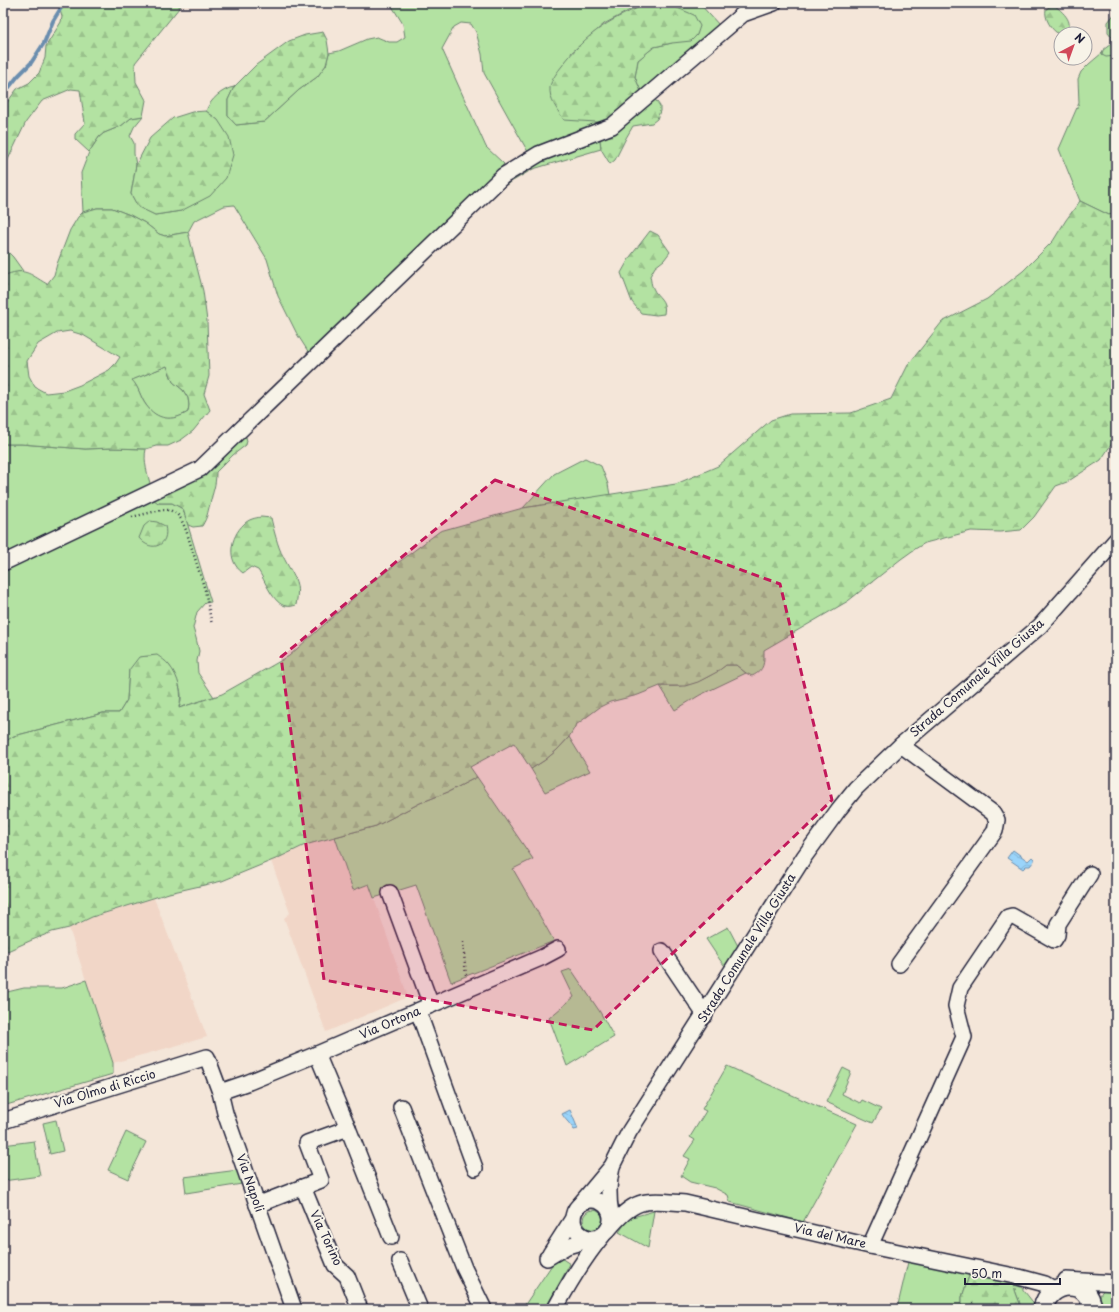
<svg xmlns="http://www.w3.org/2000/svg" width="1119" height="1312" viewBox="0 0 1119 1312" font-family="'Playpen Sans',sans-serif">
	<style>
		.built { fill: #f1d6c7 }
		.green { fill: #b3e2a2; stroke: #6a826e }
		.forest { fill: url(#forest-firs); stroke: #6a826e; fill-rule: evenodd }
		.water { fill: url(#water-waves); stroke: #6a8dae }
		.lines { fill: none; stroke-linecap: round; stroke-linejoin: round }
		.stream { stroke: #6a8dae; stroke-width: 4 }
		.minor-casing { stroke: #22223b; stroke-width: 18 }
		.major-casing { stroke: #22223b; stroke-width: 22 }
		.path { stroke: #22223b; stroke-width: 2.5; stroke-dasharray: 1 3; stroke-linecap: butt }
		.minor { stroke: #f7f3e8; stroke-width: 15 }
		.major { stroke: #f7f3e8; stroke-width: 19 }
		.marked { fill: #c2185b; fill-opacity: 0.2; stroke: #c2185b; stroke-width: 3; stroke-dasharray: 8 5; stroke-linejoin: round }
		.labels { text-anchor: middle; stroke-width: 4; stroke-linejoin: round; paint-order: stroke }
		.street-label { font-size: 12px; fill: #22223b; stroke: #f7f3e8 }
	</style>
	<defs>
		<pattern id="forest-firs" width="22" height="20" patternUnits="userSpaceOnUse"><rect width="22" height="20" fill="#b3e2a2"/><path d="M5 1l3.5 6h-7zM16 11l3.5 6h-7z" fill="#9ac28c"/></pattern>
		<pattern id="water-waves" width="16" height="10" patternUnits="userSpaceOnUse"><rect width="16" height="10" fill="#9ad4fa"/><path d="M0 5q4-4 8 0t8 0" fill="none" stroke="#84b6d7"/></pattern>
	</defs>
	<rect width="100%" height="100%" fill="#f4e6d9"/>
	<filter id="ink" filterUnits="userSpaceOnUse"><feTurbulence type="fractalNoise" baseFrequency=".025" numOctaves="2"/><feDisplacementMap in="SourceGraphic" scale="8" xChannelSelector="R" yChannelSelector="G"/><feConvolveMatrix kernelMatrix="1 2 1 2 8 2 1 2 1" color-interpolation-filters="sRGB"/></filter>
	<g filter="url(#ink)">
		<g class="built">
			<path d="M 335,837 L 353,889 L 369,884 L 408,997 L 326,1032 L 284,918 L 290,913 L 271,861 L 305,845 Z"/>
			<path d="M 154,898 L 207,1037 L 113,1063 L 69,928 L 92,917 Z"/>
		</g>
		<g class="green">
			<path d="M 390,3 L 651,3 L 630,10 L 604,24 L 571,53 L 589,121 L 612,123 L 528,152 L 484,73 L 482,54 L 476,32 L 471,24 L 461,23 L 454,27 L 442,49 L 486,147 L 504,164 L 457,216 L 311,356 L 297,334 L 278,296 L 267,259 L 234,205 L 224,206 L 194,221 L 188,232 L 165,236 L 159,234 L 145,223 L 130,215 L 112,208 L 97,208 L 83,212 L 81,173 L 89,152 L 99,137 L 104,133 L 121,126 L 131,118 L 143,116 L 134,127 L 130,136 L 134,143 L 134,154 L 136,165 L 131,194 L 138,206 L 155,215 L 181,211 L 218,120 L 206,111 C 210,100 222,89 234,87 L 228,100 L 228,116 L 236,125 L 264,122 L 299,90 L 317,77 L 326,65 L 329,53 L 339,51 L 367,39 L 377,37 L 389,42 L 397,42 L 405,37 L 403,24 Z"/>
			<path d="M 660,3 L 699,3 L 720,26 L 642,94 L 635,77 L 638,60 L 654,47 L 672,43 L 668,4 Z"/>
			<path d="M 1102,53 L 1102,55 L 1116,56 L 1116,212 L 1109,215 L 1080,201 L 1059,149 L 1079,103 L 1078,79 L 1081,72 L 1089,64 Z"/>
			<path d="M 600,139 L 601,149 L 533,169 L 489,195 L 519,169 L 564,148 Z"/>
			<path d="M 3,247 L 13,257 L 23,271 L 3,276 Z"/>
			<path d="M 167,366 L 173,382 L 183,390 L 188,398 L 189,405 L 188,412 C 172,422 157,421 146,405 C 140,397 139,387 131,380 Z"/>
			<path d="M 3,444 L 21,444 L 85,449 L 112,448 L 146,449 C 143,462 148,475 151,487 L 3,555 Z"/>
			<path d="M 585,458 L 601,466 L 608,484 L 610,495 L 523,508 L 554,474 Z"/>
			<path d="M 153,495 L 158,503 L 172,503 L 183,509 L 211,602 L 205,603 L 197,612 L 193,628 L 196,638 L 199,651 L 197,661 L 198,673 L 214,697 L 179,708 C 185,693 177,679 169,665 L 129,670 L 127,700 L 119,713 L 103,713 L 14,736 L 3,743 L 3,566 Z"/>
			<path d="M 726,665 L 736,665 L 746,673 L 700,695 L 675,710 L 660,686 C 668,686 678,687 686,685 C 700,682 714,674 726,665 Z"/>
			<path d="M 569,737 L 590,771 L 545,792 L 531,769 L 545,760 L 557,750 Z"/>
			<path d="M 477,777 L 533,859 L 513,869 L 554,941 L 451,982 L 416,885 L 374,898 L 369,884 L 353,890 L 335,837 L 376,826 L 420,803 L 448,792 Z"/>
			<path d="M 728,927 L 738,946 L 725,966 L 720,960 L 706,939 Z"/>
			<path d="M 571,969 L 600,1012 L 614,1037 L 567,1066 L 549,1018 L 574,997 L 562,972 Z"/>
			<path d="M 86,980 L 113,1063 L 113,1074 L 3,1106 L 3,993 L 24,988 L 62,988 Z"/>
			<path d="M 727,1066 L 857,1124 L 803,1222 L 730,1202 L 728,1195 L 715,1188 L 690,1182 L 681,1176 L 690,1159 L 684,1156 L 695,1140 L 690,1137 L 706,1111 L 702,1109 Z"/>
			<path d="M 843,1068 L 851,1072 L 842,1094 L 860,1103 L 862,1100 L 881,1109 L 873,1123 L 826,1102 Z"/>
			<path d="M 56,1120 L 63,1151 L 50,1154 L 43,1123 Z"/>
			<path d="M 126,1132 L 146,1142 L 128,1179 L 108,1170 Z"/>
			<path d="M 34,1141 L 40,1176 L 3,1181 L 3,1145 Z"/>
			<path d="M 238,1170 L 242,1184 L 186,1193 L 184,1177 Z"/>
			<circle cx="593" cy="1220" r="10"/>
			<path d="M 654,1211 L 648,1248 L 619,1232 L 629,1218 Z"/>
			<path d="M 558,1256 L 570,1264 L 545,1309 L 522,1309 Z"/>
			<path d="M 908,1262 L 970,1273 L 962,1297 L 962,1309 L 897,1309 Z"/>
			<path d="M 1014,1285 L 1021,1287 L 1036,1306 L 1037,1309 L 1021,1309 C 1020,1300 1015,1294 1014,1285 Z"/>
			<path d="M 1107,1288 L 1116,1288 L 1116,1309 L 1104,1308 C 1100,1300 1097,1293 1107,1288 Z"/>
		</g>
		<g class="forest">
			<path d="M 58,3 L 183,3 L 135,63 L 136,82 L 146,100 L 143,116 L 131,118 L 121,126 L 104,133 L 99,137 L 89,152 L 75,139 L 75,134 L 85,123 L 80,90 L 71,89 L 42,101 L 26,122 L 4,168 L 7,217 L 3,224 L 3,108 L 17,89 L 29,83 L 39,73 L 45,58 L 46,46 L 61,22 L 62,17 Z"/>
			<path d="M 651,3 L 668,4 L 694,15 L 700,26 L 697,35 L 691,41 L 672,43 L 654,47 L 638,60 L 635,77 L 642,94 L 612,123 L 564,120 C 557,109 549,100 550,87 C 551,80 558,71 562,66 C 586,33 614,16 651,3 Z"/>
			<path d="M 1051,6 L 1055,6 C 1065,13 1079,28 1059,34 C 1051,30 1044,18 1046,9 Z"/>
			<path d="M 1116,12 L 1116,56 L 1106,57 L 1102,55 L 1103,50 L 1111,44 L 1112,37 L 1108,32 L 1108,22 Z"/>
			<path d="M 323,32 L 327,40 L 329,53 L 326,65 L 317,77 L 299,90 L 264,122 L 236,125 L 228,116 L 228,100 L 234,87 L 256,65 L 289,41 L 305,35 Z"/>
			<path d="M 654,98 L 660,106 L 660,111 L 657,119 L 652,123 L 633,126 L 626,138 L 615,160 L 610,164 L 601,149 L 600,139 L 620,126 Z"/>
			<path d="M 206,111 L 218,120 L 229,137 L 233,155 L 226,178 L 210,196 L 181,211 L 155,215 L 138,207 L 131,194 L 136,165 L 150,138 L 173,118 L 192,112 Z"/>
			<path d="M 1080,201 L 1109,215 L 1116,212 L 1116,437 L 1101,460 L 1067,482 L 1056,486 L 1034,517 L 1021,530 L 1000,532 L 971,531 L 925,543 L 915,549 L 901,559 L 848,601 L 764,650 C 764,663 765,670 752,676 L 746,673 L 736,665 L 726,665 L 717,672 L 698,682 L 685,686 L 660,686 L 638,695 L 610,702 L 600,707 L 576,725 L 569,737 L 557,750 L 545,760 L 531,769 L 514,743 L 470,767 L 477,777 L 448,792 L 420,803 L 376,826 L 305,845 L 278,858 L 222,881 L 169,893 L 92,917 L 69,928 L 52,932 L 32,940 L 3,953 L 3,743 L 14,736 L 103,713 L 119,713 L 127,700 L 129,670 L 139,657 L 157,655 C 161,658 166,661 169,665 C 179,677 183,694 179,708 L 222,694 L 289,656 L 366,587 L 440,531 L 523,508 L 676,484 L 718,466 L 771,420 L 790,414 L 851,413 L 891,399 L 908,365 L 942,322 L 987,299 L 1023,271 L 1053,241 L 1066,220 Z"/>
			<path d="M 97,208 L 112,208 L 130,215 L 145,223 L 159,234 L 165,236 L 188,232 L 203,291 L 207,321 L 209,376 L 204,394 L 210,410 L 193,431 L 181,440 L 168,446 L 156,446 L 146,449 L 112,448 L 85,449 L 21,444 L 3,444 L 3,276 C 25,267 28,273 47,284 L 54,275 L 57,264 L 70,230 L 78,217 L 83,212 ZM 70,331 L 83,335 L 120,357 L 116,363 L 109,370 L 80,385 L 64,391 L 46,393 L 35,387 L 29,376 L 27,361 L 38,344 L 57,333 ZM 167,366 L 173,382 L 183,390 L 188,398 L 189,405 L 188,412 C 172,422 157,420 146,405 C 140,397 139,387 132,380 Z"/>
			<path d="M 650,231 L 658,235 L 670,252 L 664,260 L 655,267 L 650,276 C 651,280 651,285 653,288 C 657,298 667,299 664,314 L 656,315 L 641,313 L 632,302 L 621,273 L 630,257 Z"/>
			<path d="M 244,435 L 246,437 L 247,441 L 246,445 L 233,455 L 216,472 C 216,486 213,491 210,504 C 207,514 208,516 202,526 L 193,527 L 188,525 L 183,509 L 172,503 L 158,503 L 153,499 Z"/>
			<path d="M 261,517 L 271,518 C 273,527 278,548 283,556 C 293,577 301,580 296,605 C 293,606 289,607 286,606 C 273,604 265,580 258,570 L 251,567 L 243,573 C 226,561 230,537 244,524 C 249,519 255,518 261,517 Z"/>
			<path d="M 150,521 L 157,522 L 165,526 C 170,545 152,554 139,538 L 144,526 Z"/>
			<path d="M 970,1273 L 1014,1285 C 1015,1294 1020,1300 1021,1309 L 962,1309 L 962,1297 Z"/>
		</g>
		<g class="water">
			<path d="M 1013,850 L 1028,861 L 1032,857 L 1034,859 L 1034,861 L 1030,866 L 1026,866 L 1023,869 L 1007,858 Z"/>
			<path d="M 570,1110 L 578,1129 L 574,1130 C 571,1124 565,1120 562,1114 Z"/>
		</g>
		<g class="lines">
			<path class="stream" d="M 3,95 L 18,76 L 31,63 L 44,43 L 53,21 L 64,3"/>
			<g class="minor-casing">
				<g id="minor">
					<path d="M 3,563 L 200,469 L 503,176 L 539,154 L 612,126 L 743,14 L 774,3"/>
					<path d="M 390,893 L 431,1005"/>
					<path d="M 662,951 L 705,1015"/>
					<path d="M 899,964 L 995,831 L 997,820 L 993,813 L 901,745"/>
					<path d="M 418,1011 L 475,1168"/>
					<path d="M 317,1054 L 348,1128 L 307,1143 L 321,1180 L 303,1187 L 335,1265 L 347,1276 L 360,1309"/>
					<path d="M 220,1092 L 249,1082 L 317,1054 L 543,957 L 558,949"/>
					<path d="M 401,1107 L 464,1268 L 484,1309"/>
					<path d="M 3,1121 L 207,1057 L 220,1092 L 225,1113 L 294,1309"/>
					<path d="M 348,1128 L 391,1237"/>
					<circle cx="592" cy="1219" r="19"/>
					<path d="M 581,1203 L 612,1166 L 629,1132 L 804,857 L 839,809 L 856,788 L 901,745 L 1040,626 L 1116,540"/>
					<path d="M 257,1205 L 303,1187"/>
					<path d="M 611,1214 C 608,1198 608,1184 612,1167"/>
					<path d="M 608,1230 C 635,1197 645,1200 685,1203 L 870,1246 L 1019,1277 L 1045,1284 L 1055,1290"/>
					<path d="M 870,1246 L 964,1037 L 956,1006 L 960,988 L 1008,917 L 1012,916 L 1054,940 L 1057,935 L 1058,924 L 1090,874"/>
					<path d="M 550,1254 L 573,1218"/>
					<path d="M 547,1258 L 567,1246 L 596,1238"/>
					<path d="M 400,1261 L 420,1309"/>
					<path d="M 1066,1280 L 1116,1283"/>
					<path d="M 555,1309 C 569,1283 584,1258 603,1235"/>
				</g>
			</g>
			<g class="major-casing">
				<path id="major" d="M 1043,1309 C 1049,1279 1090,1278 1092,1309"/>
			</g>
			<g class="path">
				<path d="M 132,517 L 161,510 L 170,510 L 177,514 L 181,519 L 186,530 L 205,590 L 212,625"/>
				<path d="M 463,942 L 466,976"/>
			</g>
			<use href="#minor" class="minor"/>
			<use href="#major" class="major"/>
		</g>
	</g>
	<path class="marked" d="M 495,480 L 780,584 L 832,800 L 593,1030 L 324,980 L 281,657 Z"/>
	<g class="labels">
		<g class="street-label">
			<text transform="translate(977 678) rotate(-41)" y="4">Strada Comunale Villa Giusta</text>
			<text transform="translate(747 948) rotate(-58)" y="4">Strada Comunale Villa Giusta</text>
			<text transform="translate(390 1023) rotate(-23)" y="4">Via Ortona</text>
			<text transform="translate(105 1089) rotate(-17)" y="4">Via Olmo di Riccio</text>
			<text transform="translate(250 1183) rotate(71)" y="4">Via Napoli</text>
			<text transform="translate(830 1236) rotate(13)" y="4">Via del Mare</text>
			<text transform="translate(326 1238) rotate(65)" y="4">Via Torino</text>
		</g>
	</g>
	<rect width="1119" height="1312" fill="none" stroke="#f7f3e8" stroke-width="16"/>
	<rect x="8" y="8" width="1103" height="1296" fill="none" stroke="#22223b" stroke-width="1.5" filter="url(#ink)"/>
	<g transform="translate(1073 46) rotate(41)"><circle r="19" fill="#f7f3e8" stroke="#a29fa3"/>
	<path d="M0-3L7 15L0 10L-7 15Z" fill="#d1495b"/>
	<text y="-6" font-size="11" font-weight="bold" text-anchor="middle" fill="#22223b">N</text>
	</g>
	<path d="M965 1278v6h95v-6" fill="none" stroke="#22223b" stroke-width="2"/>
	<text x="971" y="1278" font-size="12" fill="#22223b" stroke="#f7f3e8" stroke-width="3" paint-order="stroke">50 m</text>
</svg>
